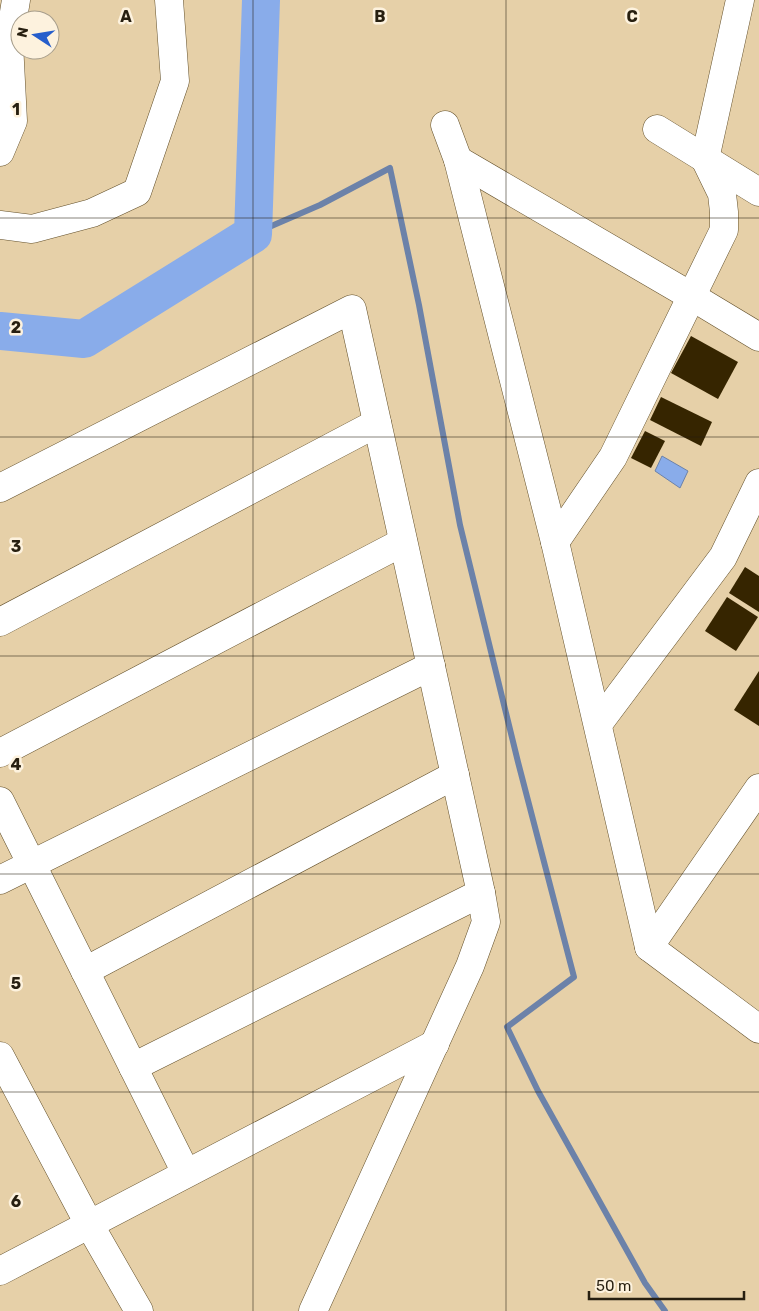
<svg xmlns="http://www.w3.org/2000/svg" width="759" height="1311" viewBox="0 0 759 1311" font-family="Rubik,sans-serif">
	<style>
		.water { fill: #89acea; stroke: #6c82a9 }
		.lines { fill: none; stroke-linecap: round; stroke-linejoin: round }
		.stream { stroke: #6c82a9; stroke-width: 6 }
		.river { stroke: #89acea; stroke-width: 38 }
		.building { fill: #362500 }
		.minor-casing { stroke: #63502b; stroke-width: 29 }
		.minor { stroke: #fff; stroke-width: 28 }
		.grid { fill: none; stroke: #271f10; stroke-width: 1; stroke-opacity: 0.55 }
		.grid-label { font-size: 16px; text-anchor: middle; font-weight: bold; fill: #271f10; stroke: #fdf2de; stroke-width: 5; stroke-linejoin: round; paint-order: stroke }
	</style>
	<rect width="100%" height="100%" fill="#e6d0a8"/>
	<path class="water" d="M 662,456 L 688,471 L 680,488 L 655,471 Z"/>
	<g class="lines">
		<path class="stream" d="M 253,234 L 320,205 L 390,168 L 419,305 L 460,525 L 518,762 L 574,977 L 507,1027 L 538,1091 L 645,1283 L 665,1311"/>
		<path class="river" d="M 0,331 L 84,339 L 253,234 L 261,0"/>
	</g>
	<g class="building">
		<path d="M 691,336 L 738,362 L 718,399 L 671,373 Z"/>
		<path d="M 661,397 L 712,422 L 701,446 L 650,420 Z"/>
		<path d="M 645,431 L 665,441 L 651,468 L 631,458 Z"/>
		<path d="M 745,567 L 759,576 L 759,612 L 729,593 Z"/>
		<path d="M 727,597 L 758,617 L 736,651 L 705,631 Z"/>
		<path d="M 759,671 L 759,726 L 734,710 Z"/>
	</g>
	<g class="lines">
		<g class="minor-casing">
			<g id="minor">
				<path d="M 445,125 L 458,160 L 555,542 L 649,947 L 759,1029"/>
				<path d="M 657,129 L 759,192"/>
				<path d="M 0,152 L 13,121 L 9,43 L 16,0"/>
				<path d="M 458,160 L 691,296 L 759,337"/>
				<path d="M 0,225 L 32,229 L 92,213 L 137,192 L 175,81 L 169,0"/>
				<path d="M 0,488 L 352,309 L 481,893 L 486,922 L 470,966 L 313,1311"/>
				<path d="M 555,542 L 613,457 L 724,230 L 724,212 L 722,194 L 705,159 L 740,0"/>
				<path d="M 0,622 L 377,423"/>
				<path d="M 598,724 L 723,557 L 759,483"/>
				<path d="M 0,753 L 403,542"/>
				<path d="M 0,801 L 186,1173"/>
				<path d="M 0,880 L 431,666"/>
				<path d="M 649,947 L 759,788"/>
				<path d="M 85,971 L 455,775"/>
				<path d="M 0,1056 L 89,1224 L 139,1311"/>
				<path d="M 133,1067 L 481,893"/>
				<path d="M 0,1271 L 435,1044"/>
			</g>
		</g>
		<use href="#minor" class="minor"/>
	</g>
	<path class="grid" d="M 253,0 L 253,1311M 506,0 L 506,1311M 0,218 L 759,218M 0,437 L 759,437M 0,656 L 759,656M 0,874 L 759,874M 0,1092 L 759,1092"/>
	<g class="grid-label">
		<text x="126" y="22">A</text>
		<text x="380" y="22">B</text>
		<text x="632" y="22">C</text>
		<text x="16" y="115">1</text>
		<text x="16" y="333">2</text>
		<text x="16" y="552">3</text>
		<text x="16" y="770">4</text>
		<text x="16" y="989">5</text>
		<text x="16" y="1207">6</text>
	</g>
	<g transform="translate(35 35) rotate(282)"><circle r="24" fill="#fdf2de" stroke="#a79e8c"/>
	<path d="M0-4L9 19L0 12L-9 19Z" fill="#265ecb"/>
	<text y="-8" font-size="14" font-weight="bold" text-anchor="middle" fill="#271f10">N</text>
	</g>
	<path d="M589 1291v8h155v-8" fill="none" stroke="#271f10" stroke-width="2.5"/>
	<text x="596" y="1291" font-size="15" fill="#271f10" stroke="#fdf2de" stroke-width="4" paint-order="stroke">50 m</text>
</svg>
